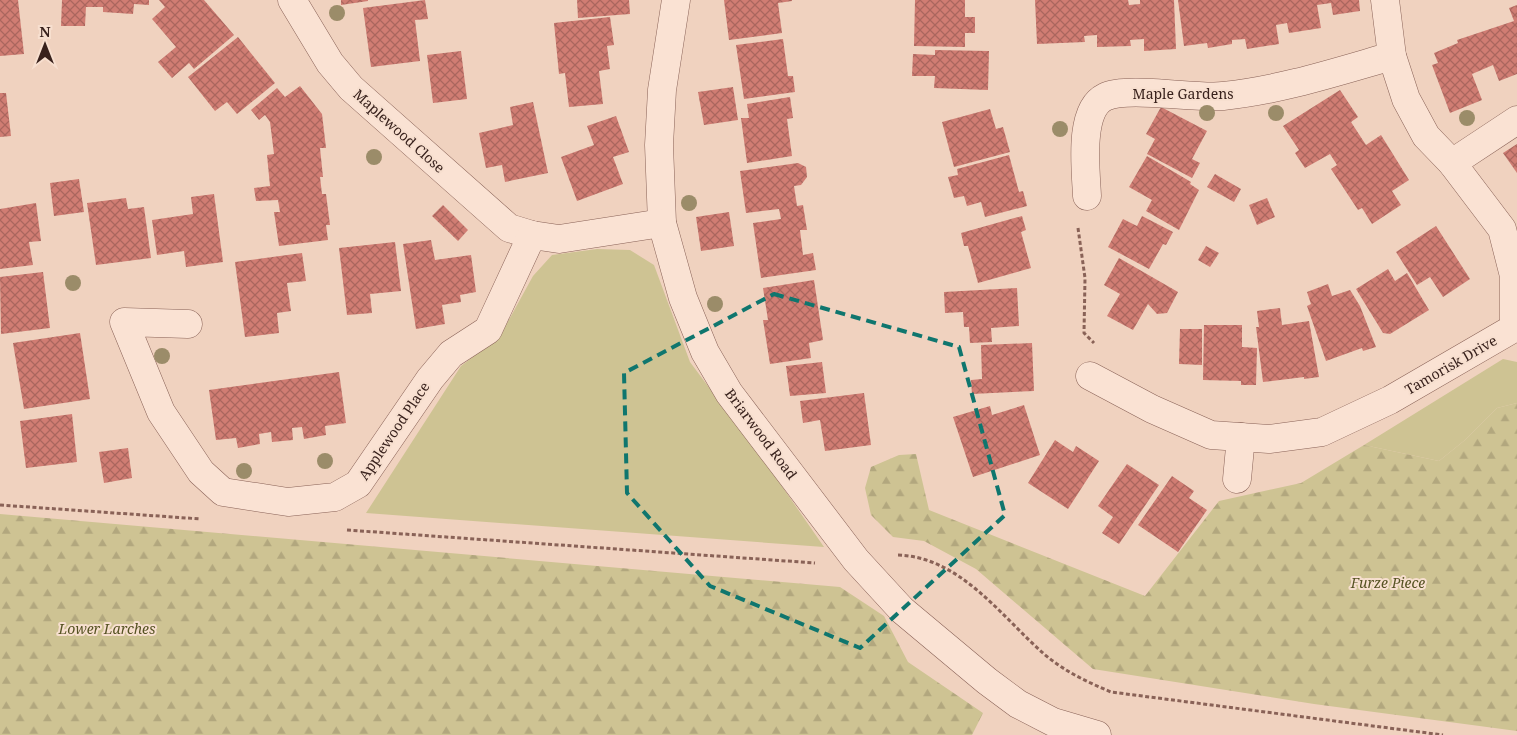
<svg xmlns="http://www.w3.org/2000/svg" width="1517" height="735" viewBox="0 0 1517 735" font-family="'Noto Serif',serif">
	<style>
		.grass { fill: #cec393 }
		.forest { fill: url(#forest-firs) }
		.building { fill: url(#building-cross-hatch) }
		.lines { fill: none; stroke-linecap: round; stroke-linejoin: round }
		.street-casing { stroke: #896257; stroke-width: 29 }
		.path { stroke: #896257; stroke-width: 3; stroke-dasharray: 4 2.5; stroke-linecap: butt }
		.street { stroke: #fae2d3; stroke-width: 28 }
		.tree { fill: #9b8c69 }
		.marked { fill: none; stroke: #0f766e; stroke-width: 4; stroke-dasharray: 10 6; stroke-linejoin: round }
		.labels { text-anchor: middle; stroke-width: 4; stroke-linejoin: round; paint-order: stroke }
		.street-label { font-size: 14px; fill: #38211c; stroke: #f7dfcf }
		.park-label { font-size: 14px; font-style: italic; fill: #555222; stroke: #f7dfcf }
	</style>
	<defs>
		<pattern id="forest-firs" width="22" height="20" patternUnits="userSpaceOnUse" patternTransform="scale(1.25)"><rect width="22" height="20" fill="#cec393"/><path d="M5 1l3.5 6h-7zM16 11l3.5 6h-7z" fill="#b2a77e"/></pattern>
		<pattern id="building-cross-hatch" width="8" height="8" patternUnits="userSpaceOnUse" patternTransform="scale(1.25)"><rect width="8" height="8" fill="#d07d73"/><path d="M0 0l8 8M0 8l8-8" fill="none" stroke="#aa665e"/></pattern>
	</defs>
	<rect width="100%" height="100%" fill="#f0d2bf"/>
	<g class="grass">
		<path d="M 597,249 L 630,250 L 654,265 L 690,362 L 770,469 L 824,547 L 366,513 L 461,366 L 500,336 L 533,276 L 552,255 Z"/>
		<path d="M 1503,359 L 1517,362 L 1517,403 L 1497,408 L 1465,440 L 1439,461 L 1364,445 Z"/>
	</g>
	<g class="forest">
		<path d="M 1517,403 L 1517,731 L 1314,704 L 1093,669 L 976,569 L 924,541 L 893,537 L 871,515 L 865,488 L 871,467 L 899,455 L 916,454 L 929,510 L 1145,596 L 1219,501 L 1301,483 L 1364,445 L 1439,461 L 1465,440 L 1497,408 Z"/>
		<path d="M 0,514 L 840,587 L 884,616 L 908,662 L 983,713 L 972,735 L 0,735 Z"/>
	</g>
	<g class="building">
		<path d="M 0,0 L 18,0 L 24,54 L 0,56 Z"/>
		<path d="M 62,0 L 149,0 L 149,5 L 134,4 L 133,14 L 103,12 L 103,7 L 86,7 L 85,26 L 61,26 Z"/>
		<path d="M 159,0 L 204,0 L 234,35 L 194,69 L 189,63 L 172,78 L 158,62 L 176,47 L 152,19 L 165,7 Z"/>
		<path d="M 341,0 L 368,0 L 368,1 L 341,5 Z"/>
		<path d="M 425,0 L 428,19 L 415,20 L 420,61 L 371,67 L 363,8 Z"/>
		<path d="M 577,0 L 629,0 L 630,14 L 578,18 Z"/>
		<path d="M 724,0 L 792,0 L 792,1 L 778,3 L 782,33 L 729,40 Z"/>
		<path d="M 915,0 L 965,0 L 965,17 L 975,17 L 975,33 L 965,33 L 965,47 L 914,46 Z"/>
		<path d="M 1035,0 L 1128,0 L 1129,5 L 1140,4 L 1140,0 L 1174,0 L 1176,49 L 1144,51 L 1144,39 L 1130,40 L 1131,46 L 1097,47 L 1097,35 L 1084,36 L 1085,42 L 1037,44 Z"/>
		<path d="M 1178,0 L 1359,0 L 1360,11 L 1333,15 L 1331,3 L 1317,5 L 1321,28 L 1289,33 L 1287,23 L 1276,25 L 1279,44 L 1247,49 L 1245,39 L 1232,40 L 1232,44 L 1208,48 L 1207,43 L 1184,46 Z"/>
		<path d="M 1517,5 L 1517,74 L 1499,81 L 1493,65 L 1472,74 L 1482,100 L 1450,113 L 1432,65 L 1438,63 L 1434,53 L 1458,43 L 1457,40 L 1514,21 L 1509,8 Z"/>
		<path d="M 610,17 L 614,45 L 607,46 L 610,69 L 599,71 L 603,104 L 569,107 L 565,73 L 559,74 L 554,23 Z"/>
		<path d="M 238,37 L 275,83 L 237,114 L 227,102 L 215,111 L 188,77 Z"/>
		<path d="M 783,39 L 788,76 L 793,76 L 795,92 L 744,99 L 736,45 Z"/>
		<path d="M 935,50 L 989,51 L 988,90 L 934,88 L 935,76 L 912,76 L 913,54 L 935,55 Z"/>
		<path d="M 461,51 L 467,99 L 433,103 L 427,55 Z"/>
		<path d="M 300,86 L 322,114 L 326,148 L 320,148 L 323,177 L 320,177 L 322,194 L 326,194 L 330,225 L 326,225 L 328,240 L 279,246 L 274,212 L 280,212 L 278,200 L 256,201 L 254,188 L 270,186 L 267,155 L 274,154 L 270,122 L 265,115 L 259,120 L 251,110 L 277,88 L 285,97 Z"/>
		<path d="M 733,87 L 738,120 L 704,125 L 698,92 Z"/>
		<path d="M 1340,90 L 1358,117 L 1351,122 L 1366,145 L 1381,135 L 1409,180 L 1392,191 L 1401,205 L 1372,224 L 1362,208 L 1358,210 L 1331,169 L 1337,165 L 1330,154 L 1305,168 L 1295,153 L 1299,150 L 1283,126 Z"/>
		<path d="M 0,93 L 6,93 L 11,136 L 0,137 Z"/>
		<path d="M 790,97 L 793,118 L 787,119 L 792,156 L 747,163 L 741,118 L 749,118 L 747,104 Z"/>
		<path d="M 533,102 L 548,173 L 505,182 L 502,165 L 486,168 L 479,133 L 513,125 L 510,107 Z"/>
		<path d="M 1161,107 L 1207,131 L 1192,159 L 1200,163 L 1192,178 L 1147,154 L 1155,139 L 1146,134 Z"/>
		<path d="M 990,109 L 996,129 L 1003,127 L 1010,152 L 954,167 L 942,122 Z"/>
		<path d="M 616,116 L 629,152 L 613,157 L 623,184 L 577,201 L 561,157 L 594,145 L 587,126 Z"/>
		<path d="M 1517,144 L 1517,173 L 1503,153 Z"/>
		<path d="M 1009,155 L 1019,192 L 1023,191 L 1027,206 L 985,217 L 981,202 L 967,206 L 964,196 L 954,198 L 948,177 L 958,175 L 957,169 Z"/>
		<path d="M 1147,156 L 1191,182 L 1190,184 L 1199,190 L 1179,230 L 1146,211 L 1152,200 L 1129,187 Z"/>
		<path d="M 798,163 L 806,167 L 807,177 L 801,185 L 794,186 L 797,206 L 803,205 L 807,230 L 800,230 L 803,255 L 813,253 L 816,270 L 761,278 L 753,223 L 781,219 L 779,209 L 746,213 L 740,171 Z"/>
		<path d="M 1215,174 L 1241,189 L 1234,202 L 1207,187 Z"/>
		<path d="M 79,179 L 84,212 L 54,216 L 50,183 Z"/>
		<path d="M 214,194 L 223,262 L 186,267 L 184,251 L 157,255 L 152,220 L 193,214 L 191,197 Z"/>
		<path d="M 126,198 L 128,209 L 144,207 L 151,258 L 96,265 L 87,203 Z"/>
		<path d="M 1267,198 L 1275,217 L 1257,225 L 1249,205 Z"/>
		<path d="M 36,203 L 41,241 L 29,242 L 33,265 L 0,269 L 0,209 Z"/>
		<path d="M 443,205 L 468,230 L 458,241 L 432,216 Z"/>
		<path d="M 729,212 L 734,246 L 701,251 L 696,217 Z"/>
		<path d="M 1022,216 L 1026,230 L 1021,232 L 1031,268 L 978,283 L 968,246 L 964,246 L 961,233 Z"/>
		<path d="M 1142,216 L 1173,232 L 1166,245 L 1163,244 L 1149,269 L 1108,247 L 1123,219 L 1137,226 Z"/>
		<path d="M 1436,226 L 1470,279 L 1443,297 L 1430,277 L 1417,285 L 1396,252 Z"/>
		<path d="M 431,240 L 435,260 L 471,255 L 476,292 L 460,295 L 461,302 L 442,305 L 445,324 L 416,329 L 403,244 Z"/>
		<path d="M 395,242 L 401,291 L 370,294 L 372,313 L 347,315 L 339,248 Z"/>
		<path d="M 1206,246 L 1219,253 L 1210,267 L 1198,260 Z"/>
		<path d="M 302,253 L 306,281 L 287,283 L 291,311 L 277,313 L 279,333 L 245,337 L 235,262 Z"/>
		<path d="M 1119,258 L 1178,292 L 1167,313 L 1157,314 L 1148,304 L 1133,330 L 1107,316 L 1120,294 L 1104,285 Z"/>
		<path d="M 1388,269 L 1395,281 L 1407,273 L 1429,310 L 1390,334 L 1383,333 L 1356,289 Z"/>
		<path d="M 43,272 L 50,328 L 1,334 L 0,277 Z"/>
		<path d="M 814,280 L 823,340 L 809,343 L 811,358 L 770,364 L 763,320 L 768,320 L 763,288 Z"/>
		<path d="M 1328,284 L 1332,296 L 1350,290 L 1360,306 L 1376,347 L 1363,351 L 1362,348 L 1326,361 L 1307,306 L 1311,304 L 1307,292 Z"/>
		<path d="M 1017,288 L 1019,326 L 991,328 L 992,342 L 970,343 L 969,327 L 964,327 L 963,312 L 945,313 L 944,292 Z"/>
		<path d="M 1280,308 L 1282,325 L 1309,321 L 1319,377 L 1304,379 L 1304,377 L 1263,382 L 1256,327 L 1259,327 L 1257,311 Z"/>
		<path d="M 1204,325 L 1242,325 L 1242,347 L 1257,348 L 1256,385 L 1241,385 L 1241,381 L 1203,380 Z"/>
		<path d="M 1180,329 L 1202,329 L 1202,365 L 1179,364 Z"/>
		<path d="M 80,333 L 90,399 L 24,409 L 13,343 Z"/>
		<path d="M 1032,343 L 1034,391 L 972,394 L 971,380 L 982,379 L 981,345 Z"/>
		<path d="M 822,362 L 826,393 L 790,396 L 786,366 Z"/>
		<path d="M 339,372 L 346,423 L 325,426 L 326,435 L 304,439 L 302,427 L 292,428 L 293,440 L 272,442 L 271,432 L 259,434 L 260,444 L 238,448 L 236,438 L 216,440 L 209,390 Z"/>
		<path d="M 864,393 L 871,445 L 825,451 L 820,420 L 803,423 L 800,401 Z"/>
		<path d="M 1024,405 L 1040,455 L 973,477 L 953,417 L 990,406 L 992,415 Z"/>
		<path d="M 72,414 L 77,462 L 26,468 L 20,421 Z"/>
		<path d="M 1055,440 L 1073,452 L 1076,446 L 1099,461 L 1068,509 L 1028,483 Z"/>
		<path d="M 128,448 L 132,478 L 104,483 L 99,452 Z"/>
		<path d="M 1127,464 L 1159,485 L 1119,544 L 1102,533 L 1113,517 L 1098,506 Z"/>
		<path d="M 1172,476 L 1194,491 L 1189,498 L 1207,510 L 1178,552 L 1138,525 Z"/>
	</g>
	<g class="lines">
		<g class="street-casing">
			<g id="street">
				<path d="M 292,0 L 330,63 L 351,88 L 509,228 L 532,235"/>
				<path d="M 676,0 L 662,90 L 659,145 L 662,223 L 683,298 L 705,352 L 729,393 L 856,560 L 902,610 L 987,681 L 1018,704 L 1053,722 L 1097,735"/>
				<path d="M 1452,163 L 1517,120"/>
				<path d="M 1087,196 C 1086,171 1078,110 1105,97 C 1127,86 1195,99 1223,96 C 1281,90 1336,72 1392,56"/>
				<path d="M 188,324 L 124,322 L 161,412 L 201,472 L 223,492 L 288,502 L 335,497 L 358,484 L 430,379 L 451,354 L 488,330 L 532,235 L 559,239 L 662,223"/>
				<path d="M 1090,376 L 1152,409 L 1211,435 L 1269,439 L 1322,432 L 1390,400 L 1514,328 L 1514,276 L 1502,229 L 1452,163 L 1426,136 L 1406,99 L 1392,56 L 1385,0"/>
				<path d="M 1237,479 L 1241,437"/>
			</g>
		</g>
		<g class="path">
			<path d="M 1078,228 L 1085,278 L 1084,333 L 1094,343"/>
			<path d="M 0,505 L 201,519"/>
			<path d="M 347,530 L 815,563"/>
			<path d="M 898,555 C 960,557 1001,616 1044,654 C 1064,671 1087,682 1111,692 L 1443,735"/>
		</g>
		<use href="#street" class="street"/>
	</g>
	<g class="tree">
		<circle cx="337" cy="13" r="8"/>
		<circle cx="1207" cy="113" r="8"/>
		<circle cx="1276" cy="113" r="8"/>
		<circle cx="1467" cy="118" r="8"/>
		<circle cx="1060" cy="129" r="8"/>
		<circle cx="374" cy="157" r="8"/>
		<circle cx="689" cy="203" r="8"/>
		<circle cx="73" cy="283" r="8"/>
		<circle cx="715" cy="304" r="8"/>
		<circle cx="162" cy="356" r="8"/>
		<circle cx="325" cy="461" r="8"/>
		<circle cx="244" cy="471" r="8"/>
	</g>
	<path class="marked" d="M 774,294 L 959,347 L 1005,515 L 860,648 L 710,586 L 627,493 L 624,373 Z"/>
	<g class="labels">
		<g class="street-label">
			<text x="1183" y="99">Maple Gardens</text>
			<text transform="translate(399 131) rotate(42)" y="5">Maplewood Close</text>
			<text transform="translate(1451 365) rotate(-30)" y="5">Tamorisk Drive</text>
			<text transform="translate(394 431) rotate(-56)" y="5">Applewood Place</text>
			<text transform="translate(761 434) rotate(53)" y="5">Briarwood Road</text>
		</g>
		<g class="park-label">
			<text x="1388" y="588">Furze Piece</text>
			<text x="107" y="634">Lower Larches</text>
		</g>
	</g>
	<g transform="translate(45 45)" stroke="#f7dfcf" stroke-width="4" paint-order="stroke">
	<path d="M0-4L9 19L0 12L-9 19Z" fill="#38211c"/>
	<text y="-8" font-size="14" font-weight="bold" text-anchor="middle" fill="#38211c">N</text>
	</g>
</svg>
